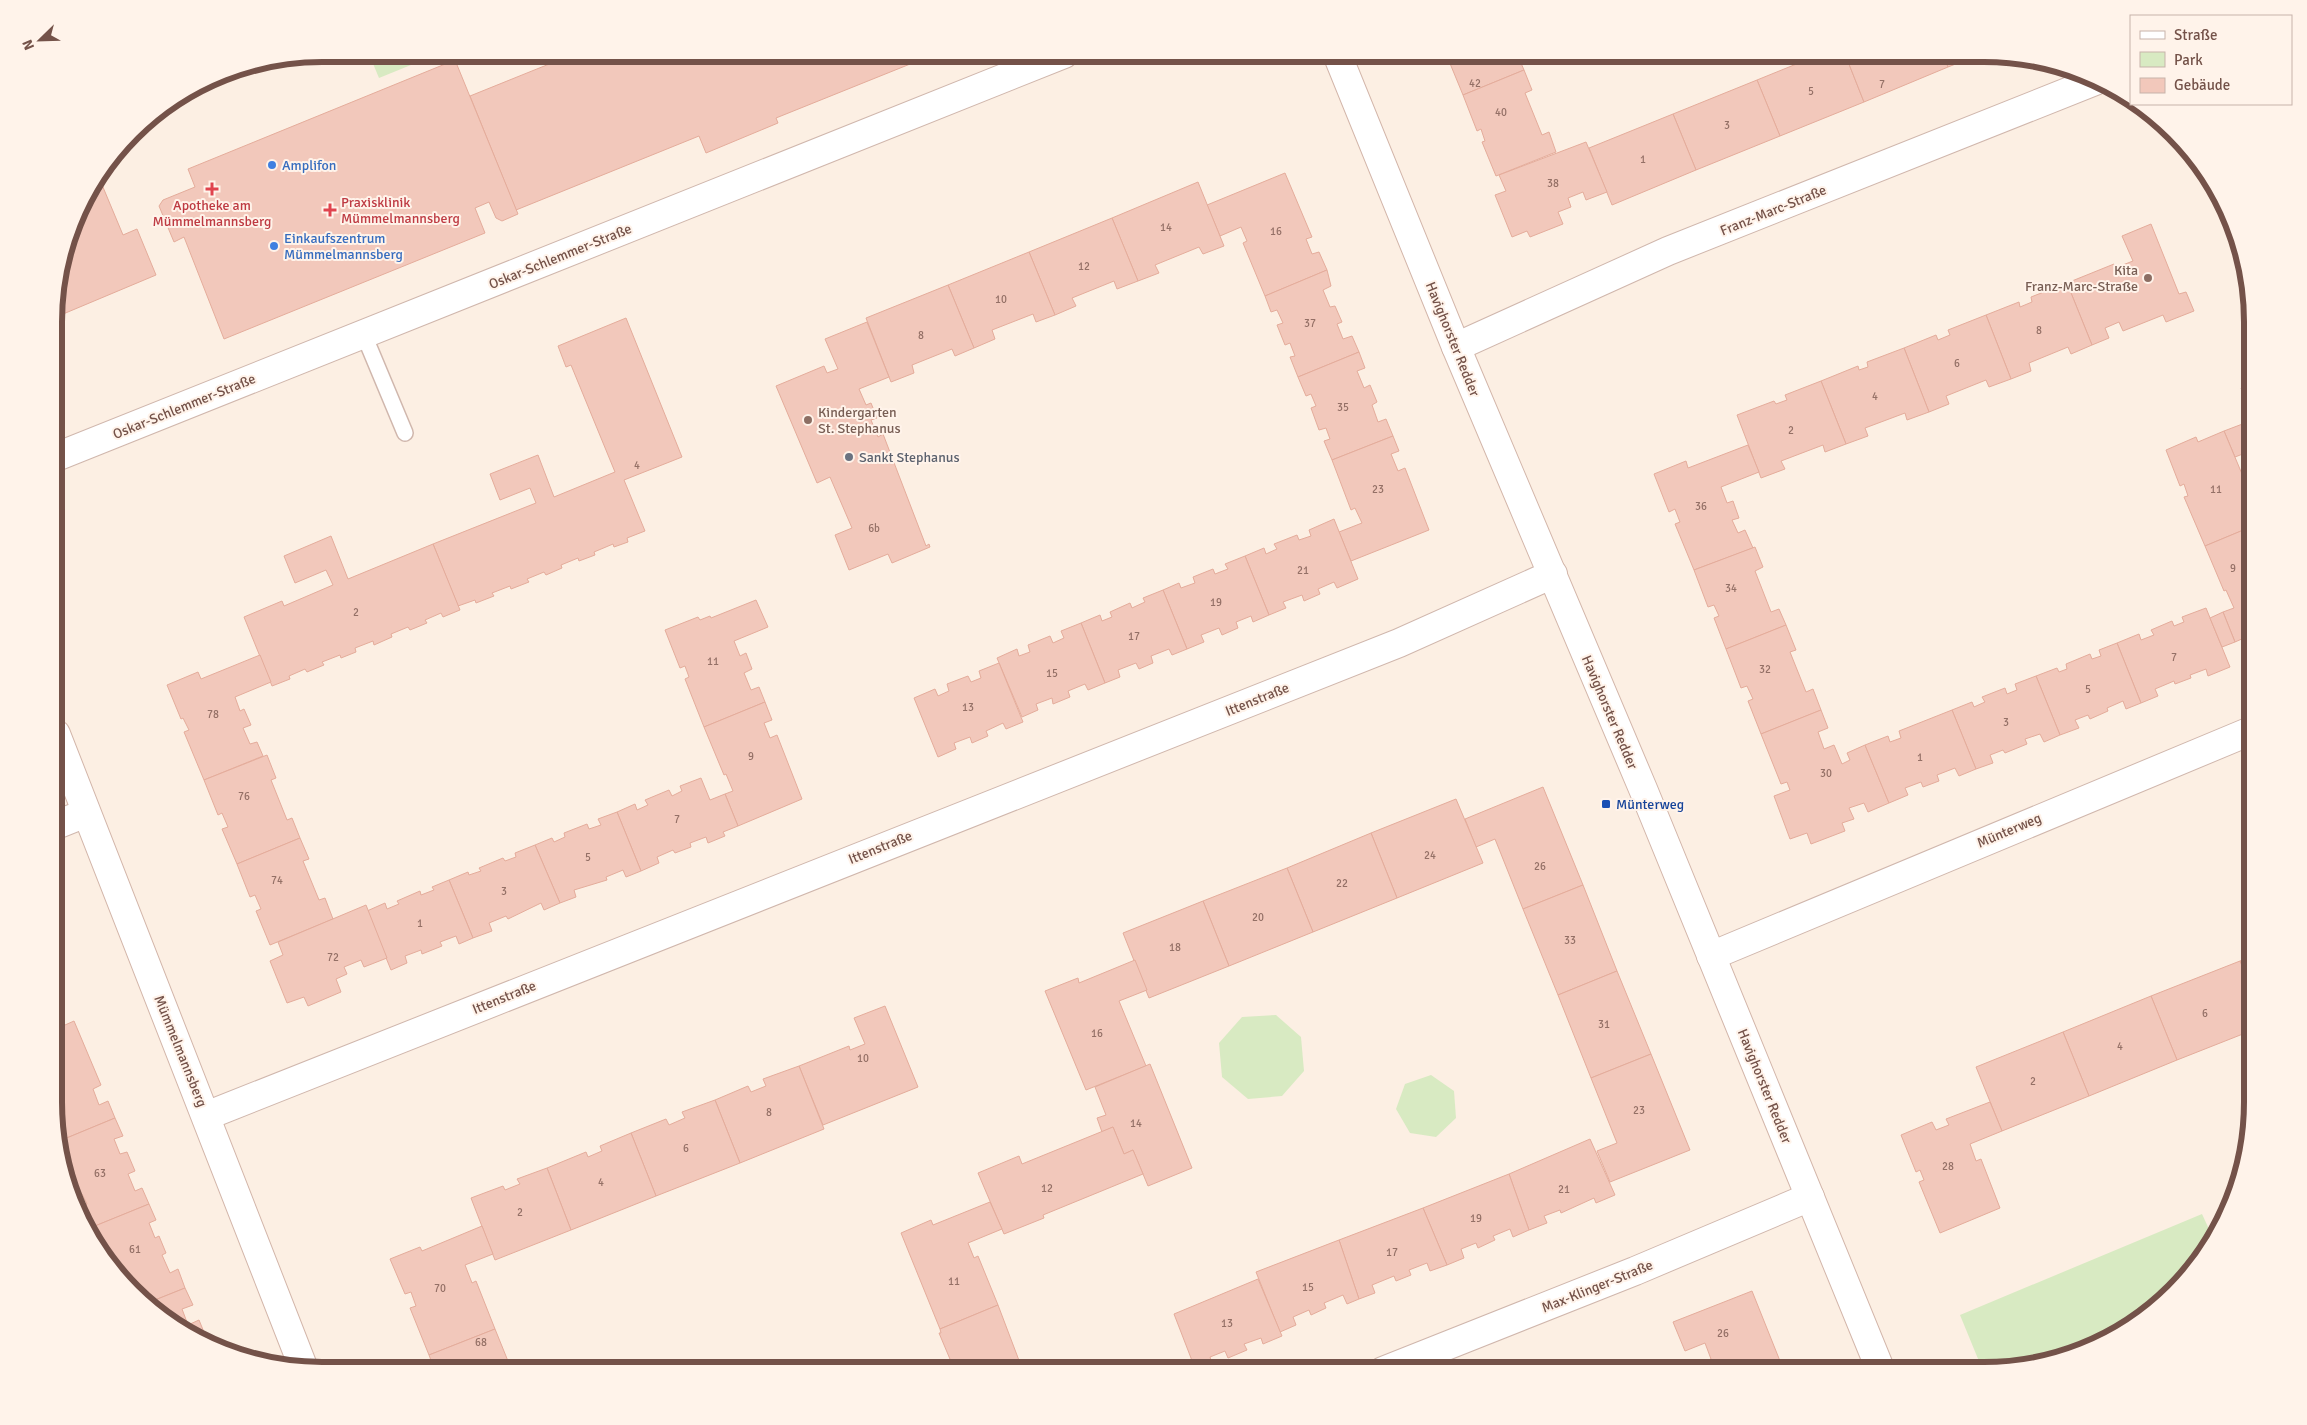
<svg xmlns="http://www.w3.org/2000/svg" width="2307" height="1425" viewBox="0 0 2307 1425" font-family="Signika,sans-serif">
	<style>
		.green { fill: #d8eac2 }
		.building { fill: #f2c8bb; stroke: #e4ac9b }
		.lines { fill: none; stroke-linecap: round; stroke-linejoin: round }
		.lane-casing { stroke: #d0b7ad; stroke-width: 18 }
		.street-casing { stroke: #d0b7ad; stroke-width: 30 }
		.secondary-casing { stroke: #d3b6aa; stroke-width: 30 }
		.lane { stroke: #fff; stroke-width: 15 }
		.street { stroke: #fff; stroke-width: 28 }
		.secondary { stroke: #fff; stroke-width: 28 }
		.shop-dot { fill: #3f7fe0; stroke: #fff3ea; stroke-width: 2 }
		.health-dot { fill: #e0444e; stroke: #fff3ea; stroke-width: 2 }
		.education-dot { fill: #8d6e63; stroke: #fff3ea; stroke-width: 2 }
		.worship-dot { fill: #6b7280; stroke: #fff3ea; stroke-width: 2 }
		.transit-dot { fill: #1a4fb4; stroke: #fff3ea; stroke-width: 2 }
		.labels { text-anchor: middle; stroke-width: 4; stroke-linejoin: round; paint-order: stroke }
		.number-label { font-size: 11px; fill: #947066 }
		.shop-label { font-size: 14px; fill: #366cbe; stroke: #fff3ea; text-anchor: start }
		.health-label { font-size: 14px; fill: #be3a42; stroke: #fff3ea; text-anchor: start }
		.street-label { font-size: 14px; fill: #745249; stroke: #fff3ea }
		.education-label { font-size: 14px; fill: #785e54; stroke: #fff3ea; text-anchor: end }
		.worship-label { font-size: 14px; fill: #5b616d; stroke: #fff3ea; text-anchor: start }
		.transit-label { font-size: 14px; fill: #164399; stroke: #fff3ea; text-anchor: start }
		.rim { fill: none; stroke: #745249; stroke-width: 6 }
	</style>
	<rect width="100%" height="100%" fill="#fcefe3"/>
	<g class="green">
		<path d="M 369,54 L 438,54 L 379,78 Z"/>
		<path d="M 1276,1015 L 1301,1037 L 1304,1071 L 1282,1096 L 1248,1099 L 1222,1077 L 1219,1043 L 1242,1017 Z"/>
		<path d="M 1431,1075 L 1454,1091 L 1456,1118 L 1436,1137 L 1410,1133 L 1396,1109 L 1405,1084 Z"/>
		<path d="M 2202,1214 L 2214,1240 C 2195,1278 2154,1313 2119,1335 C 2104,1344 2073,1356 2056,1362 C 2033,1369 2006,1371 1983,1371 L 1960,1315 Z"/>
	</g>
	<g class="building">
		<path d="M 574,54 L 935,54 L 776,118 L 778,123 L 706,153 L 699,136 L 516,210 L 470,96 Z"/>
		<path d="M 1450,54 L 1517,54 L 1524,70 L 1463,95 L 1449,61 L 1452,59 Z"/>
		<path d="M 1821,54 L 1845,54 L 1864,102 L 1780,136 L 1757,80 Z"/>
		<path d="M 1845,54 L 1943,54 L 1948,67 L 1864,102 Z"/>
		<path d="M 1943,54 L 1981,54 L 1948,67 Z"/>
		<path d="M 455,60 L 518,214 L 502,221 L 496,218 L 489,202 L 475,208 L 485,233 L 224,339 L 184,237 L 174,242 L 159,206 L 163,200 L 195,187 L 188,169 Z"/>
		<path d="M 1524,70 L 1532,90 L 1525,93 L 1542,135 L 1549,132 L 1556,152 L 1496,176 L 1482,142 L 1485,141 L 1481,129 L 1477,131 L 1463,95 Z"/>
		<path d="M 1757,80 L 1780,136 L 1696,170 L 1673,114 Z"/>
		<path d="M 1673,114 L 1696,170 L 1612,205 L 1589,148 Z"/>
		<path d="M 1586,142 L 1607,192 L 1586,200 L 1583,192 L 1568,198 L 1571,207 L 1558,212 L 1563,224 L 1530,237 L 1527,231 L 1512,237 L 1495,195 L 1506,191 L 1499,175 Z"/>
		<path d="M 1285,173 L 1312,237 L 1306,239 L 1312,254 L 1319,252 L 1327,270 L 1265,296 L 1243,243 L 1247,241 L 1241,227 L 1220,236 L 1207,205 Z"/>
		<path d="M 100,180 L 123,235 L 137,229 L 156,275 L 56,317 L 56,288 L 82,203 Z"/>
		<path d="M 1198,182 L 1224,246 L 1203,254 L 1199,247 L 1155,265 L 1159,273 L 1138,281 L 1112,218 Z"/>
		<path d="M 1112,218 L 1138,281 L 1117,289 L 1114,281 L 1072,298 L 1076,306 L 1055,315 L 1029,252 Z"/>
		<path d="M 2151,224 L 2179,294 L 2186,292 L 2194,311 L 2166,322 L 2163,315 L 2123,331 L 2119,322 L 2105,328 L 2109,338 L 2092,345 L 2067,283 L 2114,264 L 2115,268 L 2133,261 L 2122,236 Z"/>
		<path d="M 1029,252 L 1055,315 L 1036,322 L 1033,314 L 992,330 L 995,339 L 974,348 L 948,285 Z"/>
		<path d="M 1327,270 L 1331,286 L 1323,290 L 1330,307 L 1335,306 L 1342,322 L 1337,324 L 1343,339 L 1352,336 L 1359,352 L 1298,377 L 1290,357 L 1295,356 L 1290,343 L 1285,345 L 1277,325 L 1283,323 L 1277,310 L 1271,312 L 1265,296 Z"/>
		<path d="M 2067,283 L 2092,345 L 2071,354 L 2068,347 L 2029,363 L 2031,371 L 2011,379 L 1986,315 L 2019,302 L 2020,307 L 2032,302 L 2031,297 Z"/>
		<path d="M 948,285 L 974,348 L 955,356 L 952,349 L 912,365 L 914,373 L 891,382 L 866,318 Z"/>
		<path d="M 1986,315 L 2011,379 L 1989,387 L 1986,380 L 1946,396 L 1949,404 L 1929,412 L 1904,348 L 1936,335 L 1938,340 L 1950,335 L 1948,330 Z"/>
		<path d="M 626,318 L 682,457 L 624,480 L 645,531 L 627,538 L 628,542 L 614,547 L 613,544 L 594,552 L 595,555 L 579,561 L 578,558 L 561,565 L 562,568 L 546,575 L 544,572 L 527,579 L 529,582 L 511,589 L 510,586 L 492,593 L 494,596 L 476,603 L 475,600 L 458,606 L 433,544 L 536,503 L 530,488 L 500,500 L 490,474 L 538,455 L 554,497 L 615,472 L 571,365 L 566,367 L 558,346 Z"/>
		<path d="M 867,322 L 889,377 L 859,389 L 866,405 L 871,403 L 877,418 L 871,420 L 878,437 L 883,434 L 926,546 L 929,544 L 930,547 L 892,563 L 888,554 L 849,570 L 835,535 L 852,528 L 830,477 L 817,483 L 776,386 L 824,366 L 827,373 L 838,369 L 825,339 Z"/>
		<path d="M 1904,348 L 1929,412 L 1907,420 L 1905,413 L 1865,428 L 1868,436 L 1846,444 L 1821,381 L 1858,366 L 1859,370 L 1868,367 L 1867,362 Z"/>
		<path d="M 1359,352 L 1365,368 L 1357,371 L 1364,388 L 1370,385 L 1377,402 L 1372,405 L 1378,422 L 1386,419 L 1393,436 L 1332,460 L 1324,441 L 1330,439 L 1326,428 L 1319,430 L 1311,408 L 1316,406 L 1311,394 L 1306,396 L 1298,377 Z"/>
		<path d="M 1821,381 L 1846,444 L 1825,452 L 1823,445 L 1781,461 L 1785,469 L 1761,478 L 1737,415 L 1774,401 L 1776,404 L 1787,400 L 1785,395 Z"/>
		<path d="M 2253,384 L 2253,416 L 2241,388 Z"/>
		<path d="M 2253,420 L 2253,450 L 2235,457 L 2224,431 Z"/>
		<path d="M 2224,431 L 2242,474 L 2245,473 L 2251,487 L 2243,491 L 2249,506 L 2253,505 L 2253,526 L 2205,546 L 2184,497 L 2188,496 L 2184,484 L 2180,486 L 2166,450 L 2196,437 L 2198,442 Z"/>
		<path d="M 1393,436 L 1399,451 L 1391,454 L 1398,471 L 1405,468 L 1429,530 L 1351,561 L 1339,532 L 1362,523 L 1355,508 L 1351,510 L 1332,460 Z"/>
		<path d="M 1748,445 L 1759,472 L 1721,487 L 1727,503 L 1733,501 L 1739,518 L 1732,520 L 1738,533 L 1745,530 L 1753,548 L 1694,570 L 1675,524 L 1680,522 L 1675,509 L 1669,512 L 1654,474 L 1686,461 L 1688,468 Z"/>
		<path d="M 1334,519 L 1358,579 L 1337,588 L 1334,582 L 1318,589 L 1320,594 L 1304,601 L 1302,595 L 1283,602 L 1286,608 L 1269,615 L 1245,556 L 1264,548 L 1266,554 L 1277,549 L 1274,544 L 1297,535 L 1299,540 L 1311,536 L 1309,530 Z"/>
		<path d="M 2253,526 L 2253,634 L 2235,642 L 2223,612 L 2234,608 L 2226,590 L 2224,591 L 2205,546 Z"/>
		<path d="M 331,536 L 348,579 L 433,544 L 460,610 L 443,617 L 441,613 L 425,620 L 427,623 L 410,630 L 408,627 L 391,634 L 392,637 L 374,645 L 373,641 L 355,648 L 356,652 L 341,658 L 340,655 L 322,662 L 324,665 L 307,672 L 305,669 L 289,676 L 290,679 L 272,686 L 244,617 L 282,601 L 284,606 L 333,585 L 326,570 L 295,583 L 284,556 Z"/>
		<path d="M 1755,547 L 1763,567 L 1755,571 L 1771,612 L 1779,609 L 1786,625 L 1726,649 L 1714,618 L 1719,616 L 1714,605 L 1708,607 L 1694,570 Z"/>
		<path d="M 1245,556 L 1269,615 L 1253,622 L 1251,616 L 1236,622 L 1238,628 L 1222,635 L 1219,628 L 1201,635 L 1204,642 L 1187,649 L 1163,590 L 1179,583 L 1181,588 L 1195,583 L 1193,577 L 1213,569 L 1215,574 L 1228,569 L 1225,564 Z"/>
		<path d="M 1163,590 L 1187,649 L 1172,655 L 1169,649 L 1151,656 L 1153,663 L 1139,669 L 1136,663 L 1118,670 L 1120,677 L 1105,683 L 1081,623 L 1100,615 L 1102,621 L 1112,617 L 1110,612 L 1130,603 L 1132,608 L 1145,602 L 1143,598 Z"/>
		<path d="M 756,600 L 768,627 L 734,641 L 740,656 L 746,653 L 752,669 L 744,673 L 751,690 L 759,687 L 765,702 L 704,727 L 685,679 L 689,677 L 685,666 L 680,668 L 665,630 L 698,617 L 700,620 L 710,616 L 711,618 Z"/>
		<path d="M 2206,608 L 2230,667 L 2208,676 L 2206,669 L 2190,675 L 2191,678 L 2175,684 L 2174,681 L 2155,689 L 2158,696 L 2141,703 L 2117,643 L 2139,634 L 2141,640 L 2154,635 L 2151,630 L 2172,621 L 2174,626 L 2184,622 L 2182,617 Z"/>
		<path d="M 2223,612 L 2235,642 L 2222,647 L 2210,618 Z"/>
		<path d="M 1081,623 L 1105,683 L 1088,690 L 1085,684 L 1068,691 L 1070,697 L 1053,704 L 1052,698 L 1036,704 L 1038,710 L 1022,717 L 997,658 L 1017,649 L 1019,656 L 1030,652 L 1028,645 L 1050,636 L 1053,643 L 1064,638 L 1061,631 Z"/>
		<path d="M 1786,625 L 1796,650 L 1790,652 L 1806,692 L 1813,689 L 1821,710 L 1761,734 L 1748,701 L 1753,699 L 1747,686 L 1741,688 L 1726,649 Z"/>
		<path d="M 2117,643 L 2141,703 L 2126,709 L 2123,701 L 2107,708 L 2108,711 L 2090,719 L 2088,715 L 2075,720 L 2079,728 L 2060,735 L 2036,676 L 2057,668 L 2059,672 L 2067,669 L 2066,664 L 2090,654 L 2092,659 L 2101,656 L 2099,650 Z"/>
		<path d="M 260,655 L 271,682 L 235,697 L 240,711 L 244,709 L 251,725 L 243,728 L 250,744 L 257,742 L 263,756 L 204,780 L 184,732 L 189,730 L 183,718 L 181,719 L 167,685 L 198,672 L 201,679 Z"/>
		<path d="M 999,663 L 1023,722 L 1006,729 L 1003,723 L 986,731 L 988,736 L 972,743 L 970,737 L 954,743 L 956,749 L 938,757 L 914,698 L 935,689 L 938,696 L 949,691 L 947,684 L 968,676 L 971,682 L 981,678 L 979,671 Z"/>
		<path d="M 2036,676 L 2060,735 L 2044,742 L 2040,734 L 2025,739 L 2027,744 L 2005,753 L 2003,750 L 1990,755 L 1993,763 L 1976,769 L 1952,710 L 1972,702 L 1974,707 L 1985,702 L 1982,697 L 2005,688 L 2007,694 L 2017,690 L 2015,684 Z"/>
		<path d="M 765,702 L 772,720 L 764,723 L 770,738 L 777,735 L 802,799 L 738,826 L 725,794 L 733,791 L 726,774 L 724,775 L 704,727 Z"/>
		<path d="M 1821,710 L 1828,728 L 1818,732 L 1824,749 L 1834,745 L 1842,764 L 1850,760 L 1847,753 L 1865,745 L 1889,803 L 1868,812 L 1864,803 L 1849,808 L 1854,819 L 1842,823 L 1845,831 L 1811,844 L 1807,833 L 1790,839 L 1774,796 L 1790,790 L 1787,782 L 1781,784 L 1761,734 Z"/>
		<path d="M 1952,710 L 1976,769 L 1959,776 L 1955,768 L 1937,775 L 1939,781 L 1923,787 L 1921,782 L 1905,788 L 1908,795 L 1889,803 L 1865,745 L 1888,736 L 1890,742 L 1901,738 L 1899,731 Z"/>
		<path d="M 267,755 L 276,778 L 271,780 L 287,820 L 292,818 L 300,838 L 237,864 L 222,829 L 228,827 L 222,813 L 218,815 L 204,780 Z"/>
		<path d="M 701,778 L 710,800 L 725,794 L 738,826 L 723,832 L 725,836 L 708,843 L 706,837 L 690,843 L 691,847 L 675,853 L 673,850 L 657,857 L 659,863 L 641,871 L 617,812 L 635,804 L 637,810 L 648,805 L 645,800 L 669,790 L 672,796 L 682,791 L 680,786 Z"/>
		<path d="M 1543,787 L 1583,885 L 1523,909 L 1495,839 L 1476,847 L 1465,819 Z"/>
		<path d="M 1456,799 L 1483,863 L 1397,898 L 1371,833 Z"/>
		<path d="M 617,812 L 641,871 L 626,877 L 623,870 L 606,877 L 607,880 L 574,890 L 576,897 L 560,903 L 535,845 L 552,838 L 554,842 L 565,837 L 564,833 L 587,824 L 589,829 L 601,825 L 598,819 Z"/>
		<path d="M 1371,833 L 1397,898 L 1313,932 L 1287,868 Z"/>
		<path d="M 300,838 L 309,859 L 303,861 L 319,900 L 325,898 L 333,919 L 270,945 L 256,911 L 261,909 L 255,895 L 250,897 L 237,864 Z"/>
		<path d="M 535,845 L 560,903 L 544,910 L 541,903 L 508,919 L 506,916 L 489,923 L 492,931 L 473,938 L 449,880 L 468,872 L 469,875 L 481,871 L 479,868 L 503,858 L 505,861 L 516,857 L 515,853 Z"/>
		<path d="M 1287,868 L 1313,932 L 1229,966 L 1203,901 Z"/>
		<path d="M 449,880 L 473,938 L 459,944 L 456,936 L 440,942 L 442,946 L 422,954 L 421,950 L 405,956 L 407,963 L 391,970 L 367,911 L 385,903 L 387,909 L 399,904 L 397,901 L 420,891 L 421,895 L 434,890 L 432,887 Z"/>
		<path d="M 1583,885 L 1617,971 L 1558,995 L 1523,909 Z"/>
		<path d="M 1203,901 L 1229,966 L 1149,998 L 1123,933 Z"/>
		<path d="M 366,905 L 387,958 L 364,967 L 361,960 L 344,967 L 347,974 L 336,979 L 341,992 L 308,1006 L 304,997 L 287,1003 L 270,961 L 283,955 L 278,942 Z"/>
		<path d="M 2253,955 L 2253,993 L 2240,961 Z"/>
		<path d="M 1135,960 L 1147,990 L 1119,1001 L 1146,1066 L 1086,1090 L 1045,991 L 1078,978 L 1079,983 Z"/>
		<path d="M 2240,961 L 2253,993 L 2253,1030 L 2177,1060 L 2151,996 Z"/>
		<path d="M 1617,971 L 1651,1054 L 1591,1078 L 1558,995 Z"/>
		<path d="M 2151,996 L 2177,1060 L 2089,1096 L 2063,1032 Z"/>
		<path d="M 885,1006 L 918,1087 L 823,1125 L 799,1066 L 849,1046 L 850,1050 L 865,1044 L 854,1018 Z"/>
		<path d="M 74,1021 L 101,1085 L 93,1089 L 99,1105 L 108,1101 L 115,1118 L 57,1142 L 56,1029 Z"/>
		<path d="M 2063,1032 L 2089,1096 L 2002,1131 L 1976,1067 Z"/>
		<path d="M 1651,1054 L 1690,1150 L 1610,1182 L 1597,1151 L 1617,1143 L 1591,1078 Z"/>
		<path d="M 1150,1064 L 1192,1168 L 1148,1186 L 1133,1150 L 1124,1154 L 1113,1127 L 1102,1132 L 1097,1118 L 1106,1115 L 1095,1087 Z"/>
		<path d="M 799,1066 L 824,1129 L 740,1163 L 715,1100 L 748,1086 L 751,1092 L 766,1086 L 763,1079 Z"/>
		<path d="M 715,1100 L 740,1163 L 656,1196 L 631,1133 L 666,1119 L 669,1125 L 685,1118 L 682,1112 Z"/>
		<path d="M 1990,1102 L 2002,1131 L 1970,1144 L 1976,1161 L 1981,1159 L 2000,1208 L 1940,1233 L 1919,1182 L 1924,1180 L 1920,1170 L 1916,1172 L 1901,1135 L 1932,1122 L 1936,1130 L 1949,1125 L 1946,1119 Z"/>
		<path d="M 115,1118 L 123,1136 L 114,1139 L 120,1154 L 127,1152 L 135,1171 L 128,1174 L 135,1191 L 142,1188 L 149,1204 L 90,1228 L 81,1206 L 87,1204 L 82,1194 L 78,1196 L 68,1171 L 72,1169 L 67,1158 L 62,1159 L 57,1142 Z"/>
		<path d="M 1113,1127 L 1124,1154 L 1133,1150 L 1143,1174 L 1043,1215 L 1044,1218 L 1004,1234 L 978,1173 L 1019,1156 L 1022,1164 Z"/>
		<path d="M 631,1133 L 656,1196 L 571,1230 L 547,1168 L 586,1152 L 588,1157 L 602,1151 L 600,1146 Z"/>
		<path d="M 1590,1139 L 1615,1195 L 1596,1203 L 1594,1198 L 1561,1213 L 1560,1210 L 1544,1216 L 1547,1223 L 1529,1230 L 1509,1174 Z"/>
		<path d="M 547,1168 L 571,1230 L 495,1260 L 471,1198 L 503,1186 L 505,1190 L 520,1184 L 517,1179 Z"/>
		<path d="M 1509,1174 L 1529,1230 L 1513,1237 L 1510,1229 L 1493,1236 L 1495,1240 L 1478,1248 L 1476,1243 L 1461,1249 L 1464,1258 L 1447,1265 L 1423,1208 Z"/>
		<path d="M 990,1202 L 1002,1229 L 968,1243 L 974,1258 L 978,1256 L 998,1305 L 940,1329 L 901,1233 L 931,1220 L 933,1225 Z"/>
		<path d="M 149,1204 L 156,1220 L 149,1223 L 155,1238 L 159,1236 L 166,1253 L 162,1255 L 170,1273 L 178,1269 L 185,1288 L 150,1302 L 102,1255 L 107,1253 L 102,1242 L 97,1244 L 90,1228 Z"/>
		<path d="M 1423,1208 L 1447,1265 L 1430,1271 L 1427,1263 L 1409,1270 L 1411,1275 L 1396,1281 L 1394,1276 L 1372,1285 L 1375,1293 L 1359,1299 L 1339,1240 Z"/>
		<path d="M 482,1226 L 493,1254 L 465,1265 L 472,1283 L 476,1281 L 495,1329 L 429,1355 L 410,1308 L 416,1306 L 411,1292 L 405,1294 L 390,1259 L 420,1247 L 422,1251 Z"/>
		<path d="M 1339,1240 L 1359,1299 L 1347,1304 L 1343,1295 L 1324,1303 L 1326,1308 L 1311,1315 L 1309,1310 L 1293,1317 L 1296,1325 L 1280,1332 L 1256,1272 Z"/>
		<path d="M 1258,1279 L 1282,1336 L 1263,1344 L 1261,1338 L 1244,1344 L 1247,1350 L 1228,1358 L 1225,1351 L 1210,1357 L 1212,1364 L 1196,1371 L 1174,1314 Z"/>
		<path d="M 185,1288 L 193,1305 L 182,1309 L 188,1325 L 199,1320 L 208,1342 L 173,1326 L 150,1302 Z"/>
		<path d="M 1752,1291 L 1784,1371 L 1712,1371 L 1708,1360 L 1711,1359 L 1705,1343 L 1685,1351 L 1673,1322 Z"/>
		<path d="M 998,1305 L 1023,1371 L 955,1371 L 939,1333 L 941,1333 L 940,1329 Z"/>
		<path d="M 495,1329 L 512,1371 L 435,1371 L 429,1355 Z"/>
	</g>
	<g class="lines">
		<g class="lane-casing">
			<path id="lane" d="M 364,335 L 405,433"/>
		</g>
		<g class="street-casing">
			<g id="street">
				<path d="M 1456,347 L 1668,251 L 2095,81"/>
				<path d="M 56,457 L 1064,54"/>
				<path d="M 56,825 L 86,813"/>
				<path d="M 1711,956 L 2253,730"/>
				<path d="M 206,1116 L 1399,643 L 1553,574"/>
				<path d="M 1383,1371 L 1635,1271 L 1810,1197"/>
			</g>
		</g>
		<g class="secondary-casing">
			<g id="secondary">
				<path d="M 1337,54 L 1456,347 L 1643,789 L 1881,1371"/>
				<path d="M 56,734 L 304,1369"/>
			</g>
		</g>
		<use href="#lane" class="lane"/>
		<use href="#street" class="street"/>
		<use href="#secondary" class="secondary"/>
	</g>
	<g class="shop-dot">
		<circle cx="272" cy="165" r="5"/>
		<circle cx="274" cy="246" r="5"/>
	</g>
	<g class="health-dot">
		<path d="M209.5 181.5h5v5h5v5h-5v5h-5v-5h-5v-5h5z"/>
		<path d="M327.5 202.5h5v5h5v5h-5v5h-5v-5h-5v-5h5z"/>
	</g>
	<g class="education-dot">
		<circle cx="2148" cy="278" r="5"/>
		<circle cx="808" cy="420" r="5"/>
	</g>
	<circle class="worship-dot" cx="849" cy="457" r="5"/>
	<rect class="transit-dot" x="1601" y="799" width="10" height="10" rx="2.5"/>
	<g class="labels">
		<g class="number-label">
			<text x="1475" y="87">42</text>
			<text x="1882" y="88">7</text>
			<text x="1811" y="95">5</text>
			<text x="1501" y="116">40</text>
			<text x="1727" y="129">3</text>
			<text x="1643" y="163">1</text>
			<text x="1553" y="187">38</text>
			<text x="1166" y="231">14</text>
			<text x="1276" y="235">16</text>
			<text x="1084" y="270">12</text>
			<text x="1001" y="303">10</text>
			<text x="1310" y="327">37</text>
			<text x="2039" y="334">8</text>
			<text x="921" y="339">8</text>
			<text x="1957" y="367">6</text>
			<text x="1875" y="400">4</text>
			<text x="1343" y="411">35</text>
			<text x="1791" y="434">2</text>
			<text x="637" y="469">4</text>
			<text x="1378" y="493">23</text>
			<text x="2216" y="493">11</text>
			<text x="1701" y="510">36</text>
			<text x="874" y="532">6b</text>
			<text x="2233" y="572">9</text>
			<text x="1303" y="574">21</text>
			<text x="1731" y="592">34</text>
			<text x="1216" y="606">19</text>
			<text x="356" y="616">2</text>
			<text x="1134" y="640">17</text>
			<text x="2174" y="661">7</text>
			<text x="713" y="665">11</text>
			<text x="1765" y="673">32</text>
			<text x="1052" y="677">15</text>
			<text x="2088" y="693">5</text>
			<text x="968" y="711">13</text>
			<text x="213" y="718">78</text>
			<text x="2006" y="726">3</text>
			<text x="751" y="760">9</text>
			<text x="1920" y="761">1</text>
			<text x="1826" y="777">30</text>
			<text x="244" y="800">76</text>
			<text x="677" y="823">7</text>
			<text x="1430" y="859">24</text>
			<text x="588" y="861">5</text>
			<text x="1540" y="870">26</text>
			<text x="277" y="884">74</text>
			<text x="1342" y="887">22</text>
			<text x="504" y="895">3</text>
			<text x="1258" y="921">20</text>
			<text x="420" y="927">1</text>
			<text x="1570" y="944">33</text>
			<text x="1175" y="951">18</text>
			<text x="333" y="961">72</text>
			<text x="2205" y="1017">6</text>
			<text x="1604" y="1028">31</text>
			<text x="1097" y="1037">16</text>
			<text x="2120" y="1050">4</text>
			<text x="863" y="1062">10</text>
			<text x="2033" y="1085">2</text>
			<text x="1639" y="1114">23</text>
			<text x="769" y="1116">8</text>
			<text x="1136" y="1127">14</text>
			<text x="686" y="1152">6</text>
			<text x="1948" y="1170">28</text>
			<text x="100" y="1177">63</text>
			<text x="601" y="1186">4</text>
			<text x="1047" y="1192">12</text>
			<text x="1564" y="1193">21</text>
			<text x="520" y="1216">2</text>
			<text x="1476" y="1222">19</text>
			<text x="135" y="1253">61</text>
			<text x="1392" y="1256">17</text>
			<text x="954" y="1285">11</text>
			<text x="1308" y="1291">15</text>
			<text x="440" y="1292">70</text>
			<text x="1227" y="1327">13</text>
			<text x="1723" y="1337">26</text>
			<text x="481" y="1346">68</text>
		</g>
		<g class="shop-label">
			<text x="282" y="170">Amplifon</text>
			<text x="284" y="243">Einkaufszentrum<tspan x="284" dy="16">Mümmelmannsberg</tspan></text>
		</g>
		<g class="health-label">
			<text x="341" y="207">Praxisklinik<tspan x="341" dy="16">Mümmelmannsberg</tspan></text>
			<text x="212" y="210" text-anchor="middle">Apotheke am<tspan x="212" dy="16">Mümmelmannsberg</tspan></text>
		</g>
		<g class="street-label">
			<text transform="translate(1773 210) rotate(-22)" y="5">Franz-Marc-Straße</text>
			<text transform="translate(560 256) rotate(-22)" y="5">Oskar-Schlemmer-Straße</text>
			<text transform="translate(1453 339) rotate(68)" y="5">Havighorster Redder</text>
			<text transform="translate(184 406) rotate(-22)" y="5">Oskar-Schlemmer-Straße</text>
			<text transform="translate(1257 699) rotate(-22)" y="5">Ittenstraße</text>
			<text transform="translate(1610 712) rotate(67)" y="5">Havighorster Redder</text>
			<text transform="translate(2009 830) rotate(-23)" y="5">Münterweg</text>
			<text transform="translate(880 847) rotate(-22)" y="5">Ittenstraße</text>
			<text transform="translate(504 997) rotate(-22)" y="5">Ittenstraße</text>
			<text transform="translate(181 1051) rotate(68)" y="5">Mümmelmannsberg</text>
			<text transform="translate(1765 1086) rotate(68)" y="5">Havighorster Redder</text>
			<text transform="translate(1597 1286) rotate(-22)" y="5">Max-Klinger-Straße</text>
		</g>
		<g class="education-label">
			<text x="2138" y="275">Kita<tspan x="2138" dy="16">Franz-Marc-Straße</tspan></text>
			<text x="818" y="417" text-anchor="start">Kindergarten<tspan x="818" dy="16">St. Stephanus</tspan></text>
		</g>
		<g class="worship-label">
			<text x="859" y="462">Sankt Stephanus</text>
		</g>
		<g class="transit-label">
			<text x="1616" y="809">Münterweg</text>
		</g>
	</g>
	<path d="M0 0H2307V1425H0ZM322 62H1984A260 260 0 0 1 2244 322V1102A260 260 0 0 1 1984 1362H322A260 260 0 0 1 62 1102V322A260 260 0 0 1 322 62Z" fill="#fff3ea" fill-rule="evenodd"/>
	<path class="rim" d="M322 62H1984A260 260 0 0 1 2244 322V1102A260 260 0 0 1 1984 1362H322A260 260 0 0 1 62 1102V322A260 260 0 0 1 322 62Z"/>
	<rect x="2130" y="15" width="162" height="90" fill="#fff3ea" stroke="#c7b3aa"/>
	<rect x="2140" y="31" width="25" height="8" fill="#ffffff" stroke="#c7b3aa"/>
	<text x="2174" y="40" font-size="15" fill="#745249">Straße</text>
	<rect x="2140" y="52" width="25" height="15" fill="#d8eac2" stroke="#c7b3aa"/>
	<text x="2174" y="65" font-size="15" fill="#745249">Park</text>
	<rect x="2140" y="78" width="25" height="15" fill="#f2c8bb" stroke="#c7b3aa"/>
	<text x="2174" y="90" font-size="15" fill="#745249">Gebäude</text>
	<g transform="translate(40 40) rotate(247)" stroke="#fff3ea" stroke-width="4" paint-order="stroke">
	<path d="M0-4L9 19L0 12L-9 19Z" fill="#745249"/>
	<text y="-8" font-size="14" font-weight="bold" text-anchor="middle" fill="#745249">N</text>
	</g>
</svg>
